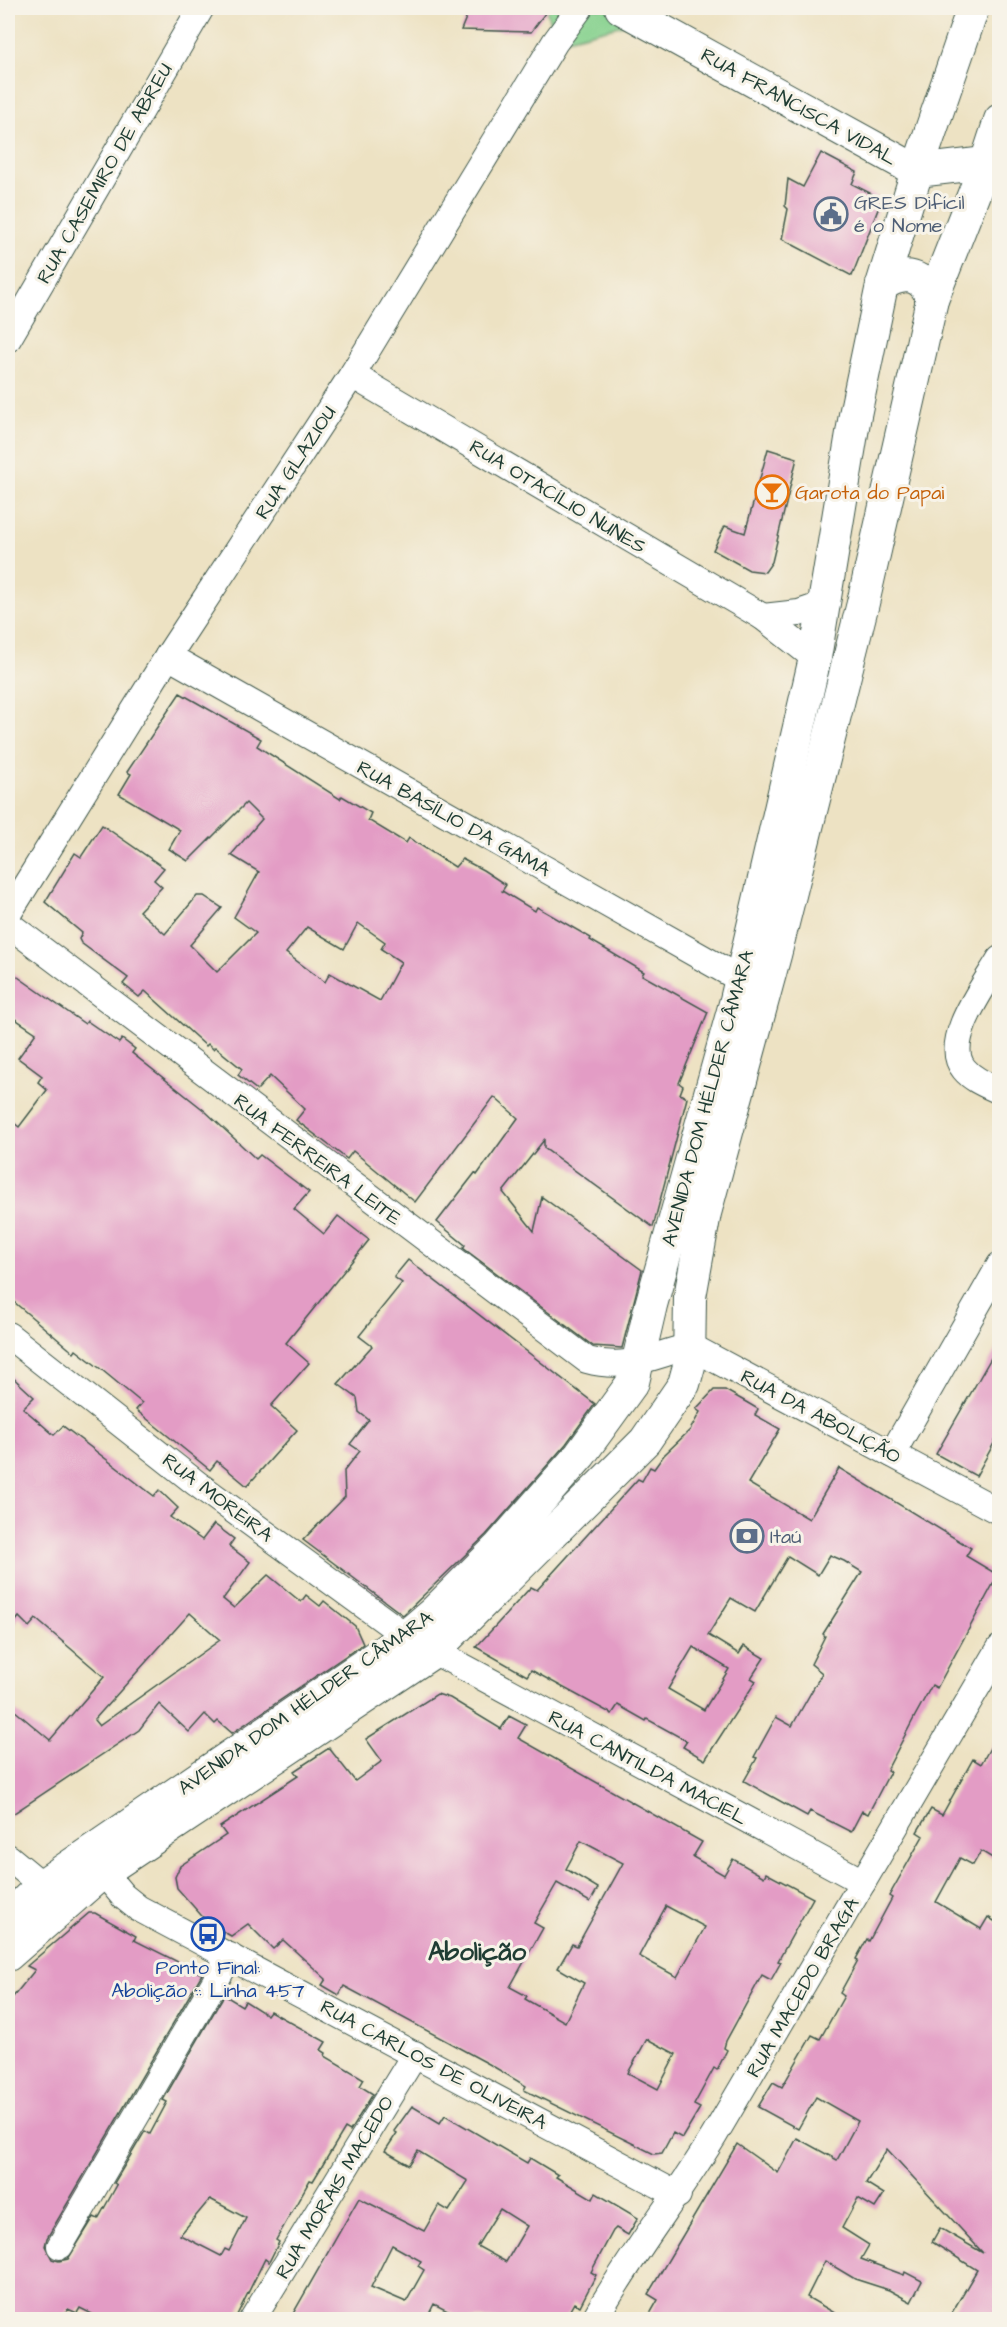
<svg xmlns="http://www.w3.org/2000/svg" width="1007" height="2327" viewBox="0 0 1007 2327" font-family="'Architects Daughter',sans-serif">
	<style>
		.green { fill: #86d18e; stroke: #528761; stroke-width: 1.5 }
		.building { fill: #e39cc5; fill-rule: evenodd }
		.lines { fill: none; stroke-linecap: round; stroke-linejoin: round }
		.minor-casing { stroke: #3e5649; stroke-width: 28 }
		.major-casing { stroke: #3e5649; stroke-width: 34 }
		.minor { stroke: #fff; stroke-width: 26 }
		.major { stroke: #fff; stroke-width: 32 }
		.labels { text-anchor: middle; stroke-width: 6; stroke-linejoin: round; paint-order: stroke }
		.street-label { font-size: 20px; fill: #1f3d34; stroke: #f7f3e8 }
		.service-label { font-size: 20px; fill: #4e5e75; stroke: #f7f3e8; text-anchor: start }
		.food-label { font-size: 20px; fill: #c56008; stroke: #f7f3e8; text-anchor: start }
		.transit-label { font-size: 20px; fill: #164399; stroke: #f7f3e8 }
		.district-label { font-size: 26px; font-weight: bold; fill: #1f3d34; stroke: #f7f3e8 }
	</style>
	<rect width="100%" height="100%" fill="#f7f3e8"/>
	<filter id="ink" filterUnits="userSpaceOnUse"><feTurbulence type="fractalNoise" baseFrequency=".0167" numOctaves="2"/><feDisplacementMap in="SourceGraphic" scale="12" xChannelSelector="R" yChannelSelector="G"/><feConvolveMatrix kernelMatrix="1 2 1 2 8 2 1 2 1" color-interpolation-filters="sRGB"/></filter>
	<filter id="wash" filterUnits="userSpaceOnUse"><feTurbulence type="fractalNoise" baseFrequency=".008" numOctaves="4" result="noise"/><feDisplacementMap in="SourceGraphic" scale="24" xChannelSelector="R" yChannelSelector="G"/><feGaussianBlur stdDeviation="1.35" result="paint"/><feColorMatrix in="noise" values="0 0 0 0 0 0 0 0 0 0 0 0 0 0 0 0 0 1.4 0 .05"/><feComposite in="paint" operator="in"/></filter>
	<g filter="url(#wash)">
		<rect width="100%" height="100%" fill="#ede2c3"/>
		<path class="green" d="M 546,8 L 640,8 L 643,20 L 555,42 Z"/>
		<g id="blocks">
			<g class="building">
				<path d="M 470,8 L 549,8 L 531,32 L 461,30 Z"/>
				<path d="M 821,153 L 857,172 L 852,184 L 882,199 L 852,276 L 782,239 L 788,209 L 785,206 L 788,179 L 803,187 Z"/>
				<path d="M 768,449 L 797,458 L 772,562 L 765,572 L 749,570 L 713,550 L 725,526 L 745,533 Z"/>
				<path d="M 180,693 L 261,739 L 257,746 L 340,799 L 342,796 L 371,813 L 368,820 L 406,843 L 409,838 L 455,867 L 462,859 L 483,870 L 506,885 L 502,891 L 535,911 L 537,907 L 591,938 L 590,940 L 644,972 L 642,975 L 708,1012 L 679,1083 L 683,1086 L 680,1094 L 687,1098 L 653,1227 L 544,1148 L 544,1140 L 503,1192 L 534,1231 L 542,1197 L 642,1270 L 622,1348 L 593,1346 L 463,1248 L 465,1245 L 437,1222 L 475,1173 L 477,1175 L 518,1118 L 494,1097 L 415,1202 L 353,1151 L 347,1159 L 296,1120 L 305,1109 L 270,1076 L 257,1090 L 238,1075 L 242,1069 L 215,1047 L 213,1049 L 208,1044 L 206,1046 L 145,991 L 139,997 L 123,984 L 128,978 L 81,943 L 79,939 L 82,933 L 45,902 L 75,853 L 81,857 L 102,825 L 164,868 L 154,880 L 162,887 L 139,911 L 165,934 L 197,896 L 204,896 L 222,908 L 190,945 L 217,972 L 256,933 L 234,917 L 259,872 L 231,855 L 262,819 L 246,803 L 188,861 L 169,849 L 180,830 L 119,794 L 131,774 L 127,772 ZM 358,923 L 385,942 L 381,949 L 401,962 L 380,1001 L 330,973 L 325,982 L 286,953 L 307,927 L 344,949 Z"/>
				<path d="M 8,970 L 85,1024 L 87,1021 L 119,1043 L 122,1039 L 135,1049 L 132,1053 L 205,1111 L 256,1159 L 260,1155 L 309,1192 L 294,1209 L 324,1234 L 338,1216 L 369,1240 L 286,1343 L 309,1363 L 271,1406 L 297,1430 L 247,1486 L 217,1461 L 210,1470 L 136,1410 L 142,1403 L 102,1370 L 76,1350 L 74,1353 L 8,1297 L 8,1118 L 19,1127 L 47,1090 L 38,1082 L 42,1076 L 18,1058 L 36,1033 L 8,1014 Z"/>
				<path d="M 408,1260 L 595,1404 L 566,1444 L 486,1535 L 403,1615 L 303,1540 L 345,1497 L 344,1471 L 360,1451 L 350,1444 L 369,1420 L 359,1412 L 357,1398 L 338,1384 L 372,1346 L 359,1336 L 402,1283 L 394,1277 Z"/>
				<path d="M 999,1344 L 999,1434 L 976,1476 L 936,1454 Z"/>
				<path d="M 8,1373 L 34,1397 L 23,1408 L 54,1435 L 63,1426 L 154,1496 L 159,1490 L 178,1508 L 170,1517 L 202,1540 L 214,1524 L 234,1539 L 229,1546 L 250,1562 L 223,1599 L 234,1608 L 268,1575 L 301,1602 L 306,1595 L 320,1606 L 324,1601 L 355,1626 L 363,1644 L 232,1733 L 218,1721 L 215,1724 L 205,1714 L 189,1732 L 159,1704 L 139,1730 L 8,1817 L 8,1705 L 50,1740 L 104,1677 L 36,1619 L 29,1627 L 19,1617 L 8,1631 ZM 190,1613 L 220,1640 L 99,1726 L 94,1720 Z"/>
				<path d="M 714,1390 L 725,1390 L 746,1402 L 758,1409 L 755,1415 L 780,1429 L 748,1483 L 809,1519 L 839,1468 L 971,1548 L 966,1556 L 998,1575 L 937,1688 L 932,1685 L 915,1716 L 887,1770 L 890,1772 L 868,1814 L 862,1811 L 851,1832 L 810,1811 L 807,1816 L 744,1781 L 757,1758 L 754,1757 L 776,1717 L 792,1726 L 822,1673 L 811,1664 L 825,1636 L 823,1634 L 862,1572 L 844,1561 L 830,1555 L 818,1575 L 788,1556 L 755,1612 L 731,1598 L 708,1635 L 739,1654 L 744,1646 L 764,1658 L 751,1678 L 756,1681 L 705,1760 L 683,1747 L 687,1741 L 647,1719 L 646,1721 L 618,1705 L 612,1714 L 531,1670 L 527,1676 L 476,1647 L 531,1587 L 537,1590 L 638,1479 L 642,1481 L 650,1467 L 654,1469 L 664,1455 L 690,1430 L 700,1412 L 696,1409 ZM 693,1647 L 729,1669 L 704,1710 L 668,1689 Z"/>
				<path d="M 437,1694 L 450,1698 L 501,1729 L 509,1716 L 526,1725 L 518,1738 L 702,1842 L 693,1857 L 724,1875 L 733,1859 L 764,1877 L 766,1873 L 813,1898 L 778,1961 L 781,1962 L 771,1980 L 762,1975 L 726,2041 L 724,2048 L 727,2050 L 717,2070 L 714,2068 L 694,2105 L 700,2108 L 682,2138 L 673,2133 L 662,2153 L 654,2154 L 524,2090 L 526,2086 L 489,2064 L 344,1986 L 339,1995 L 322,1985 L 326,1979 L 283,1940 L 273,1949 L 248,1924 L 231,1936 L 208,1923 L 177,1888 L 175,1877 L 180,1866 L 226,1835 L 220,1827 L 298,1776 L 294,1771 L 329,1748 L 355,1781 L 382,1761 L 366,1739 ZM 581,1841 L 623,1863 L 577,1946 L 572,1944 L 558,1968 L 584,1983 L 565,2022 L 525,1999 L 527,1996 L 510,1987 L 543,1928 L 534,1923 L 557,1883 L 590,1902 L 598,1888 L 566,1869 ZM 666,1906 L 705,1927 L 677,1977 L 639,1956 ZM 647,2039 L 676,2054 L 658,2089 L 628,2073 Z"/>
				<path d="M 999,1732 L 999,1862 L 981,1851 L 973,1865 L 960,1858 L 936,1902 L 981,1929 L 988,1917 L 999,1924 L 999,2319 L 948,2319 L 977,2270 L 932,2242 L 940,2228 L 983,2253 L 887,2149 L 866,2183 L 884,2194 L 875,2208 L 858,2198 L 842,2228 L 869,2245 L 861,2259 L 904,2275 L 905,2272 L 922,2281 L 911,2302 L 889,2290 L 855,2279 L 825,2261 L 807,2297 L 845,2319 L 647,2319 L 658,2300 L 648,2294 L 737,2144 L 778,2173 L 797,2138 L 837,2160 L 858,2121 L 816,2097 L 798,2129 L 758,2107 L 773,2082 L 782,2087 L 812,2035 L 820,2039 L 844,1996 L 840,1993 L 858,1960 L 856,1959 L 867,1939 L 869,1941 L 892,1898 L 889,1896 L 923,1836 L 917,1832 L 931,1809 L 942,1815 L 973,1759 L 981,1764 Z"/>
				<path d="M 89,1913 L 95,1913 L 136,1936 L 134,1940 L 202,1974 L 47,2238 L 45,2246 L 52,2259 L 59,2261 L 68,2259 L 94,2217 L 98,2219 L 117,2185 L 114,2183 L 145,2131 L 150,2134 L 167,2102 L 163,2100 L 224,1995 L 242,2006 L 245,2001 L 267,2015 L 270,2011 L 326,2042 L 321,2050 L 326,2053 L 325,2056 L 364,2079 L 360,2086 L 373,2094 L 350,2131 L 345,2128 L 313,2181 L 310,2180 L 276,2240 L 279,2242 L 269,2262 L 265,2259 L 235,2319 L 230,2316 L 228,2319 L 102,2319 L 80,2308 L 77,2313 L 68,2309 L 63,2319 L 8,2319 L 8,2003 L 35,1970 L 27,1966 ZM 210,2199 L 246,2218 L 229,2251 L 225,2249 L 221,2256 L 180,2235 Z"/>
				<path d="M 412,2106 L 440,2123 L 445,2115 L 527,2163 L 530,2158 L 558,2175 L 556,2177 L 593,2199 L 596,2193 L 638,2218 L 628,2235 L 616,2228 L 613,2231 L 591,2272 L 596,2275 L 580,2306 L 574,2303 L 565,2319 L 463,2319 L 434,2304 L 429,2314 L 440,2319 L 290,2319 L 359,2198 L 424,2231 L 439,2205 L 449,2211 L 468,2181 L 418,2151 L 409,2165 L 385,2151 L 397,2133 L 394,2131 ZM 500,2209 L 527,2226 L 506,2262 L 477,2246 ZM 392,2245 L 421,2261 L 418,2266 L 424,2270 L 406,2302 L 371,2287 Z"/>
			</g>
		</g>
	</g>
	<g filter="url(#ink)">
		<use href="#blocks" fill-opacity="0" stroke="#3e5649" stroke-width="1.5"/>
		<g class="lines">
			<g class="minor-casing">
				<g id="minor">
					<path d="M 8,339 L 201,8"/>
					<path d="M 352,375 L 763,617 L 815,658"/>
					<path d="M 763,617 L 799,613 L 825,604"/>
					<path d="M 168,656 L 740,979"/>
					<path d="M 8,914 L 168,656 L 352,375 L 555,42 L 580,8"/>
					<path d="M 8,924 L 587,1360 C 627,1371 651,1356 690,1346 L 1000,1512"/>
					<path d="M 1000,959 C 985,985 941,1042 964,1069 C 973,1080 987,1085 1000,1091"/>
					<path d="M 8,1335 L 196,1483 L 406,1636 L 863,1882"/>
					<path d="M 892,1454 L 1000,1265"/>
					<path d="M 8,1857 L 42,1885"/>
					<path d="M 103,1872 L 123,1896 L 138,1908 L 678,2195"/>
					<path d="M 60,2246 L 230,1956"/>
					<path d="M 252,2320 L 415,2054"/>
					<path d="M 594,2320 C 630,2256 676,2198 714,2136 L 1000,1648"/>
				</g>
			</g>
			<g class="major-casing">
				<g id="major">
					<path d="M 621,8 L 917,171 L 986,163"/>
					<path d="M 882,285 C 905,270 924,274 932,300"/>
					<path d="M 8,1918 L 42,1885 L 406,1636 L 433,1613 L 499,1547 L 580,1455 L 633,1382 L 651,1305 L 736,1000 L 815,658 L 855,415 L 882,285 L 917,171 L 973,8"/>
					<path d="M 8,1955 L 103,1872 L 433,1652 L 645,1441 L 684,1384 L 689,1366 L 690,1297 L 705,1213 L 775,955 L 863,603 L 932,300 L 986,163 L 1000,120"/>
				</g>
			</g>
			<use href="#minor" class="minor"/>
			<use href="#major" class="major"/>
		</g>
	</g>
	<defs>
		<g id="civic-ring" transform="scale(1.725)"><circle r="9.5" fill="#f7f3e8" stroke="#5c6f8a" stroke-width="1.5"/><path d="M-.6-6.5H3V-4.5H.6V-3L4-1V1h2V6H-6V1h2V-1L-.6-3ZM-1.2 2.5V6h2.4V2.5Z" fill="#5c6f8a"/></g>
		<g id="bar-ring" transform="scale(1.725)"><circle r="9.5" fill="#f7f3e8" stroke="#e8710a" stroke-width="1.5"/><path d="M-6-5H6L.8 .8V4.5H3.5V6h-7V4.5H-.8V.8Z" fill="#e8710a"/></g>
		<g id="bank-ring" transform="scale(1.725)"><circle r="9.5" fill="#f7f3e8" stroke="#5c6f8a" stroke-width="1.5"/><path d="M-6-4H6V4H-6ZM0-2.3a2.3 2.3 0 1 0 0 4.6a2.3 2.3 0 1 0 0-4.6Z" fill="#5c6f8a"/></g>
		<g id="bus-ring" transform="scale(1.725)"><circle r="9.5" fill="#f7f3e8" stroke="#1a4fb4" stroke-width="1.5"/><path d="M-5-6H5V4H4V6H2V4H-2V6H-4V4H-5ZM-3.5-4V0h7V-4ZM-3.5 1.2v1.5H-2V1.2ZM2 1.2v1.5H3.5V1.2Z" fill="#1a4fb4"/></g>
	</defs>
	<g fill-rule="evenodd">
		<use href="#civic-ring" x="831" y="214"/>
		<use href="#bar-ring" x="772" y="492"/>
		<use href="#bank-ring" x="747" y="1536"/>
		<use href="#bus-ring" x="208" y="1934"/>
	</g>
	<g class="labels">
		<g class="street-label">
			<text transform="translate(799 106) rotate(29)" y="7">RUA FRANCISCA VIDAL</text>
			<text transform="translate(104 173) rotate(-60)" y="7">RUA CASEMIRO DE ABREU</text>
			<text transform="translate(295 462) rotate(-57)" y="7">RUA GLAZIOU</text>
			<text transform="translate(558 496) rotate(31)" y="7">RUA OTACÍLIO NUNES</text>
			<text transform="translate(454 818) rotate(29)" y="7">RUA BASÍLIO DA GAMA</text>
			<text transform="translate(707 1098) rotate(-75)" y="7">AVENIDA DOM HÉLDER CÂMARA</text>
			<text transform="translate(318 1159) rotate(37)" y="7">RUA FERREIRA LEITE</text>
			<text transform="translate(821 1416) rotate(28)" y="7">RUA DA ABOLIÇÃO</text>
			<text transform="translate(218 1497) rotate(37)" y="7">RUA MOREIRA</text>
			<text transform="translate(305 1702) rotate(-35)" y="7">AVENIDA DOM HÉLDER CÂMARA</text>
			<text transform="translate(648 1767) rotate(28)" y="7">RUA CANTILDA MACIEL</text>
			<text transform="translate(802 1987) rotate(-60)" y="7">RUA MACEDO BRAGA</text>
			<text transform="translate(434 2064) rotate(28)" y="7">RUA CARLOS DE OLIVEIRA</text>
			<text transform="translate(334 2187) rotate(-59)" y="7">RUA MORAIS MACEDO</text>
		</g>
		<g class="service-label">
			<text x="854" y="209">GRES Difícil<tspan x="854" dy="23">é o Nome</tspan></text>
			<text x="770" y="1543">Itaú</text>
		</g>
		<g class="food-label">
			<text x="795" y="499">Garota do Papai</text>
		</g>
		<g class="transit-label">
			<text x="208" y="1974">Ponto Final:<tspan x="208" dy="23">Abolição :: Linha 457</tspan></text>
		</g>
		<g class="district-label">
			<text x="477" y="1960">Abolição</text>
		</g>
	</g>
	<rect width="1007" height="2327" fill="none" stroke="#f7f3e8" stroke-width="30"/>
</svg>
